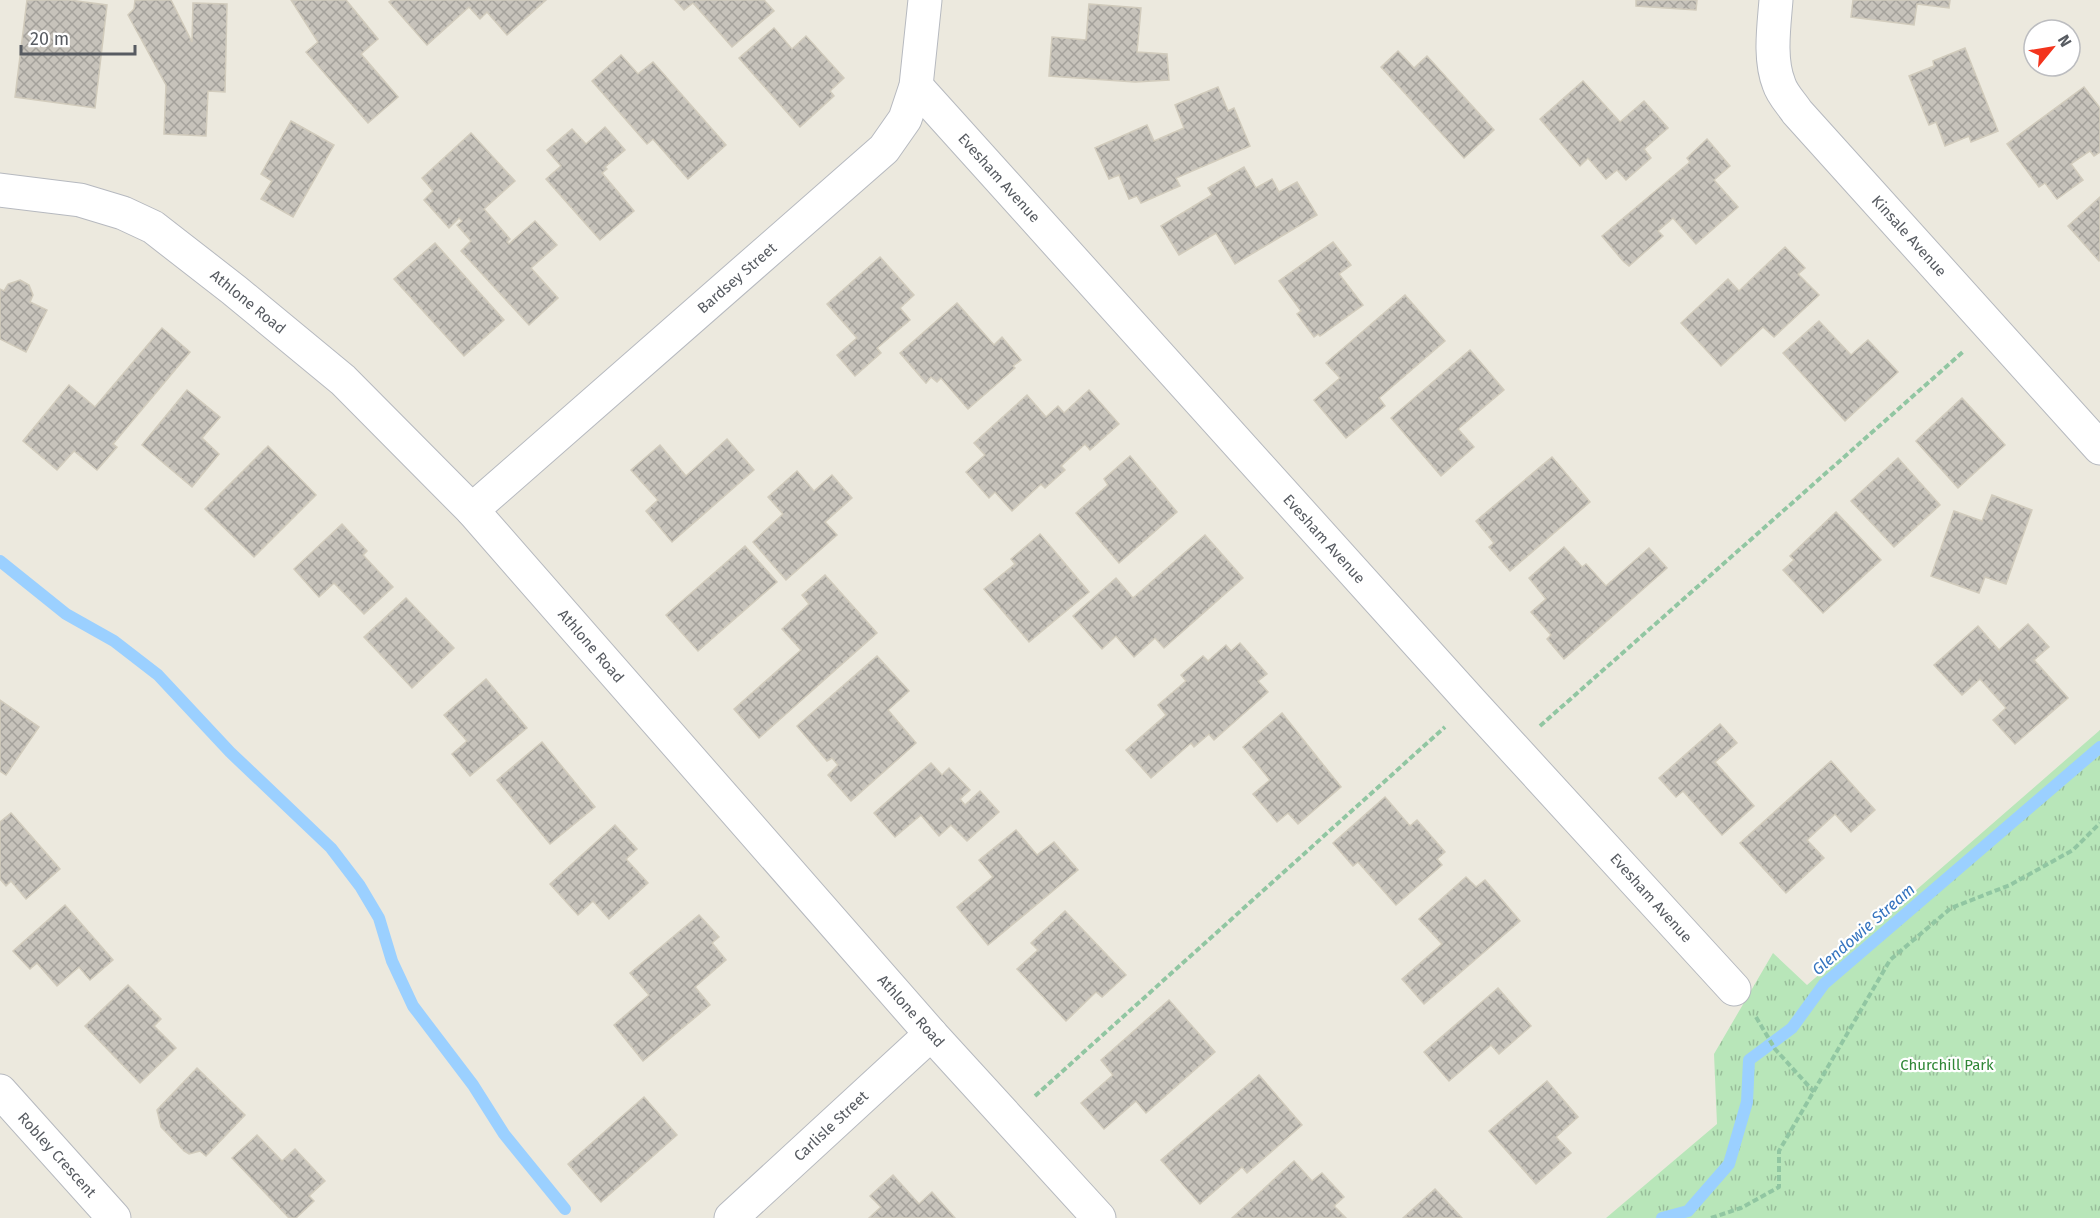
<svg xmlns="http://www.w3.org/2000/svg" width="2100" height="1218" viewBox="0 0 2100 1218" font-family="'Fira Sans',sans-serif">
	<style>
		.park { fill: url(#park-tufts) }
		.lines { fill: none; stroke-linecap: round; stroke-linejoin: round }
		.stream { stroke: #9bd0ff; stroke-width: 12 }
		.building { fill: url(#building-cross-hatch); stroke: #d1cbbc; stroke-width: 1.5 }
		.minor-casing { stroke: #b6b9bf; stroke-width: 35 }
		.path { stroke: #91c6a2; stroke-width: 4; stroke-dasharray: 6 3; stroke-linecap: butt }
		.minor { stroke: #fff; stroke-width: 33 }
		.labels { text-anchor: middle; stroke-width: 4.5; stroke-linejoin: round; paint-order: stroke }
		.street-label { font-size: 15px; fill: #575b61; stroke: #fff }
		.park-label { font-size: 15px; fill: #2f8736; stroke: #fff }
		.water-label { font-size: 16px; font-style: italic; fill: #3574bf; stroke: #fff }
	</style>
	<defs>
		<pattern id="park-tufts" width="24" height="20" patternUnits="userSpaceOnUse" patternTransform="scale(1.5)"><rect width="24" height="20" fill="#b8e6b9"/><path d="M3 7l-1-3M5 7V3M7 7l1-3M15 17l-1-3M17 17v-4M19 17l1-3" fill="none" stroke="#98bd9a"/></pattern>
		<pattern id="building-cross-hatch" width="8" height="8" patternUnits="userSpaceOnUse" patternTransform="scale(1.5)"><rect width="8" height="8" fill="#c7c3bb"/><path d="M0 0l8 8M0 8l8-8" fill="none" stroke="#a4a19b"/></pattern>
	</defs>
	<rect width="100%" height="100%" fill="#ece9de"/>
	<path class="park" d="M 2100,730 L 2100,1218 L 1606,1218 L 1717,1124 L 1714,1054 L 1773,953 L 1807,985 Z"/>
	<g class="lines">
		<g class="stream">
			<path d="M 0,561 L 66,614 L 114,641 L 158,675 L 230,752 L 331,848 L 360,886 L 379,918 L 392,961 L 413,1006 L 473,1085 L 504,1134 L 565,1209"/>
			<path d="M 1662,1218 L 1688,1211 L 1729,1164 L 1747,1102 L 1749,1060 L 1792,1028 L 1824,984 L 2100,747"/>
		</g>
	</g>
	<g class="building">
		<path d="M 27,0 L 69,0 L 107,5 L 95,108 L 15,97 Z"/>
		<path d="M 135,0 L 171,0 L 192,42 L 193,3 L 227,4 L 225,92 L 208,91 L 206,136 L 164,134 L 166,85 L 128,15 L 134,9 Z"/>
		<path d="M 291,0 L 346,0 L 378,39 L 361,54 L 398,97 L 368,123 L 306,52 L 318,42 Z"/>
		<path d="M 392,0 L 546,0 L 507,35 L 487,12 L 480,19 L 469,7 L 427,45 L 389,2 Z"/>
		<path d="M 675,0 L 764,0 L 774,11 L 732,47 L 693,3 L 684,10 Z"/>
		<path d="M 1636,0 L 1697,0 L 1696,10 L 1636,6 Z"/>
		<path d="M 1853,0 L 1950,0 L 1949,8 L 1917,4 L 1914,25 L 1851,17 Z"/>
		<path d="M 1089,4 L 1141,8 L 1137,52 L 1167,54 L 1169,80 L 1135,82 L 1049,76 L 1052,37 L 1086,40 Z"/>
		<path d="M 774,28 L 792,49 L 806,36 L 844,78 L 830,91 L 834,96 L 800,127 L 739,58 Z"/>
		<path d="M 1965,48 L 1998,131 L 1971,142 L 1969,136 L 1945,146 L 1936,122 L 1929,125 L 1909,76 L 1934,66 L 1933,61 Z"/>
		<path d="M 1398,51 L 1414,68 L 1427,56 L 1494,130 L 1464,158 L 1381,67 Z"/>
		<path d="M 621,55 L 638,74 L 653,62 L 726,145 L 688,179 L 653,139 L 647,144 L 592,81 Z"/>
		<path d="M 1583,81 L 1620,122 L 1644,101 L 1668,128 L 1644,149 L 1651,158 L 1626,180 L 1617,170 L 1606,179 L 1588,158 L 1580,166 L 1540,119 Z"/>
		<path d="M 1218,87 L 1228,111 L 1234,108 L 1250,146 L 1176,178 L 1180,186 L 1141,203 L 1137,196 L 1129,199 L 1119,175 L 1109,179 L 1095,148 L 1147,125 L 1154,141 L 1184,128 L 1175,105 Z"/>
		<path d="M 2084,87 L 2100,108 L 2100,152 L 2094,156 L 2090,151 L 2071,164 L 2083,180 L 2057,199 L 2045,183 L 2039,187 L 2007,144 Z"/>
		<path d="M 291,121 L 334,145 L 293,217 L 261,199 L 272,181 L 261,174 Z"/>
		<path d="M 605,127 L 625,150 L 605,167 L 607,169 L 602,173 L 634,211 L 600,240 L 546,179 L 561,166 L 547,150 L 572,129 L 586,144 Z"/>
		<path d="M 471,133 L 515,181 L 484,209 L 510,239 L 507,242 L 509,244 L 535,221 L 557,245 L 531,268 L 558,298 L 529,325 L 461,251 L 471,241 L 457,225 L 462,221 L 459,218 L 449,228 L 424,200 L 433,191 L 422,178 Z"/>
		<path d="M 1707,139 L 1730,166 L 1714,180 L 1738,207 L 1696,244 L 1673,218 L 1658,231 L 1663,236 L 1629,266 L 1623,261 L 1602,236 L 1690,162 L 1687,158 Z"/>
		<path d="M 1244,167 L 1256,188 L 1272,179 L 1279,192 L 1297,182 L 1317,215 L 1235,264 L 1216,233 L 1179,255 L 1161,226 L 1212,195 L 1208,188 Z"/>
		<path d="M 2100,197 L 2100,260 L 2099,261 L 2068,226 Z"/>
		<path d="M 1333,242 L 1351,265 L 1339,274 L 1363,305 L 1320,336 L 1318,334 L 1314,337 L 1297,314 L 1301,311 L 1279,281 Z"/>
		<path d="M 435,243 L 504,320 L 464,356 L 394,279 Z"/>
		<path d="M 1785,247 L 1805,268 L 1798,274 L 1819,295 L 1774,337 L 1763,327 L 1721,366 L 1681,323 L 1728,279 L 1739,291 Z"/>
		<path d="M 880,257 L 914,295 L 900,308 L 910,320 L 877,348 L 881,353 L 855,376 L 837,355 L 857,338 L 827,304 Z"/>
		<path d="M 20,280 L 29,285 L 33,295 L 30,302 L 47,310 L 26,352 L 0,339 L 0,289 L 4,291 L 8,284 Z"/>
		<path d="M 1405,295 L 1445,341 L 1379,398 L 1385,406 L 1346,438 L 1314,400 L 1340,378 L 1326,363 Z"/>
		<path d="M 957,303 L 994,345 L 1002,337 L 1021,360 L 1013,366 L 1015,368 L 968,409 L 941,378 L 937,382 L 931,377 L 926,383 L 900,353 Z"/>
		<path d="M 1819,321 L 1851,355 L 1868,340 L 1898,372 L 1845,421 L 1783,353 Z"/>
		<path d="M 162,328 L 190,352 L 113,444 L 117,447 L 97,470 L 74,451 L 57,470 L 23,441 L 69,385 L 95,407 Z"/>
		<path d="M 1470,350 L 1504,390 L 1458,429 L 1474,447 L 1441,476 L 1391,418 Z"/>
		<path d="M 187,390 L 220,417 L 202,438 L 219,454 L 192,487 L 142,445 Z"/>
		<path d="M 1089,390 L 1119,424 L 1090,450 L 1085,444 L 1061,466 L 1065,470 L 1045,488 L 1041,484 L 1012,511 L 995,492 L 989,498 L 966,472 L 985,455 L 974,443 L 1027,395 L 1046,417 L 1058,406 L 1064,413 Z"/>
		<path d="M 1962,398 L 2005,445 L 1958,488 L 1916,441 Z"/>
		<path d="M 727,439 L 754,470 L 672,542 L 646,511 L 658,500 L 631,470 L 660,445 L 686,476 Z"/>
		<path d="M 268,446 L 316,495 L 254,557 L 205,509 Z"/>
		<path d="M 1130,456 L 1177,512 L 1119,563 L 1076,513 L 1108,485 L 1104,479 Z"/>
		<path d="M 1552,457 L 1590,502 L 1510,571 L 1489,547 L 1494,543 L 1476,521 Z"/>
		<path d="M 1898,458 L 1940,505 L 1894,547 L 1851,501 Z"/>
		<path d="M 797,471 L 814,491 L 832,475 L 852,498 L 825,522 L 837,535 L 786,580 L 753,542 L 783,514 L 768,497 Z"/>
		<path d="M 1992,495 L 2032,510 L 2006,584 L 1985,577 L 1979,593 L 1931,576 L 1954,511 L 1982,521 Z"/>
		<path d="M 1836,512 L 1881,560 L 1823,613 L 1783,570 L 1794,560 L 1790,556 Z"/>
		<path d="M 342,524 L 367,551 L 363,555 L 393,587 L 364,614 L 334,583 L 319,597 L 294,569 Z"/>
		<path d="M 1040,534 L 1089,592 L 1029,642 L 984,589 L 1015,564 L 1011,559 Z"/>
		<path d="M 1205,535 L 1243,578 L 1164,648 L 1155,638 L 1134,657 L 1116,636 L 1102,649 L 1073,616 L 1116,578 L 1133,598 Z"/>
		<path d="M 745,546 L 777,582 L 698,651 L 666,615 Z"/>
		<path d="M 1564,547 L 1582,567 L 1586,564 L 1606,586 L 1649,548 L 1667,568 L 1564,659 L 1547,639 L 1551,635 L 1531,612 L 1546,599 L 1529,578 Z"/>
		<path d="M 825,575 L 877,633 L 759,738 L 734,709 L 801,650 L 782,629 L 809,604 L 802,595 Z"/>
		<path d="M 406,598 L 454,648 L 412,688 L 364,637 Z"/>
		<path d="M 2028,624 L 2049,647 L 2034,660 L 2068,698 L 2015,744 L 1993,720 L 2006,708 L 1980,679 L 1962,695 L 1934,665 L 1978,626 L 1999,650 Z"/>
		<path d="M 1240,643 L 1267,674 L 1258,681 L 1268,692 L 1214,740 L 1209,734 L 1194,747 L 1191,743 L 1151,778 L 1126,750 L 1166,715 L 1158,705 L 1186,681 L 1181,675 L 1203,656 L 1208,661 L 1226,645 L 1231,651 Z"/>
		<path d="M 877,656 L 909,691 L 888,710 L 916,743 L 851,801 L 828,775 L 838,765 L 832,758 L 827,761 L 797,726 Z"/>
		<path d="M 486,679 L 527,728 L 470,776 L 452,754 L 467,741 L 444,715 Z"/>
		<path d="M 0,700 L 39,727 L 6,775 L 0,771 Z"/>
		<path d="M 1282,713 L 1341,787 L 1298,824 L 1288,813 L 1277,822 L 1253,794 L 1270,780 L 1243,747 Z"/>
		<path d="M 1720,724 L 1737,743 L 1715,762 L 1754,806 L 1722,835 L 1683,791 L 1676,797 L 1659,778 Z"/>
		<path d="M 542,742 L 595,807 L 550,844 L 497,780 Z"/>
		<path d="M 1831,761 L 1875,810 L 1851,832 L 1835,814 L 1807,840 L 1824,858 L 1786,893 L 1740,843 Z"/>
		<path d="M 931,763 L 942,775 L 949,768 L 970,790 L 960,799 L 965,805 L 980,791 L 999,812 L 967,841 L 951,825 L 939,836 L 921,815 L 895,837 L 874,813 Z"/>
		<path d="M 1385,797 L 1410,826 L 1417,820 L 1445,852 L 1437,859 L 1442,865 L 1396,905 L 1358,862 L 1353,866 L 1333,843 Z"/>
		<path d="M 11,813 L 60,869 L 26,899 L 11,881 L 6,886 L 0,879 L 0,822 Z"/>
		<path d="M 615,825 L 637,849 L 626,859 L 648,883 L 609,919 L 593,901 L 578,915 L 550,884 Z"/>
		<path d="M 1016,830 L 1037,855 L 1054,842 L 1078,870 L 988,945 L 957,907 L 993,877 L 979,860 Z"/>
		<path d="M 1466,877 L 1476,887 L 1485,880 L 1520,921 L 1424,1004 L 1402,979 L 1442,944 L 1419,919 Z"/>
		<path d="M 65,905 L 113,960 L 90,980 L 79,967 L 57,986 L 37,963 L 30,969 L 13,951 Z"/>
		<path d="M 1065,911 L 1126,975 L 1102,997 L 1096,992 L 1066,1021 L 1017,969 L 1038,950 L 1031,943 Z"/>
		<path d="M 699,915 L 719,937 L 712,943 L 726,960 L 695,987 L 710,1005 L 643,1061 L 614,1025 L 649,995 L 630,973 Z"/>
		<path d="M 128,985 L 161,1019 L 154,1026 L 176,1048 L 140,1083 L 85,1026 Z"/>
		<path d="M 1498,988 L 1531,1026 L 1499,1054 L 1491,1045 L 1449,1081 L 1424,1052 Z"/>
		<path d="M 1169,1000 L 1215,1052 L 1146,1113 L 1136,1101 L 1104,1129 L 1081,1103 L 1113,1075 L 1101,1060 Z"/>
		<path d="M 197,1068 L 245,1115 L 206,1156 L 200,1151 L 189,1154 L 184,1151 L 161,1127 L 157,1110 Z"/>
		<path d="M 1259,1075 L 1302,1125 L 1247,1173 L 1242,1167 L 1200,1204 L 1161,1160 Z"/>
		<path d="M 1547,1081 L 1578,1117 L 1556,1137 L 1571,1153 L 1536,1184 L 1489,1131 Z"/>
		<path d="M 644,1097 L 677,1135 L 601,1202 L 568,1164 Z"/>
		<path d="M 257,1135 L 282,1161 L 295,1149 L 325,1181 L 309,1196 L 314,1201 L 296,1218 L 289,1218 L 232,1158 Z"/>
		<path d="M 1294,1161 L 1312,1181 L 1322,1173 L 1344,1197 L 1334,1206 L 1346,1218 L 1232,1218 Z"/>
		<path d="M 893,1175 L 919,1204 L 932,1192 L 955,1218 L 869,1218 L 881,1207 L 870,1196 Z"/>
		<path d="M 1435,1189 L 1462,1218 L 1403,1218 Z"/>
	</g>
	<g class="lines">
		<g class="minor-casing">
			<g id="minor">
				<path d="M 1776,0 C 1774,26 1769,59 1779,84 C 1782,94 1791,103 1797,112 L 2100,448"/>
				<path d="M 916,86 L 1472,703 L 1734,989"/>
				<path d="M 0,190 L 80,200 L 123,213 L 153,227 L 234,290 L 343,380 L 472,510 L 931,1034 L 1099,1218"/>
				<path d="M 472,510 L 884,149 L 905,119 L 916,86 L 925,0"/>
				<path d="M 0,1091 L 114,1218"/>
				<path d="M 731,1218 L 931,1034"/>
			</g>
		</g>
		<g class="path">
			<path d="M 1540,726 L 1964,351"/>
			<path d="M 1756,1017 L 1775,1049 L 1814,1092"/>
			<path d="M 1035,1096 L 1445,727"/>
			<path d="M 1711,1218 L 1741,1208 L 1779,1187 L 1779,1151 L 1890,960 L 1951,908 L 2010,885 L 2073,850 L 2100,823"/>
		</g>
		<use href="#minor" class="minor"/>
	</g>
	<g class="labels">
		<g class="street-label">
			<text transform="translate(999 178) rotate(48)" y="5">Evesham Avenue</text>
			<text transform="translate(1909 236) rotate(48)" y="5">Kinsale Avenue</text>
			<text transform="translate(737 278) rotate(-41)" y="5">Bardsey Street</text>
			<text transform="translate(248 302) rotate(39)" y="5">Athlone Road</text>
			<text transform="translate(1324 539) rotate(48)" y="5">Evesham Avenue</text>
			<text transform="translate(591 646) rotate(49)" y="5">Athlone Road</text>
			<text transform="translate(1651 898) rotate(48)" y="5">Evesham Avenue</text>
			<text transform="translate(911 1011) rotate(48)" y="5">Athlone Road</text>
			<text transform="translate(831 1126) rotate(-43)" y="5">Carlisle Street</text>
			<text transform="translate(57 1155) rotate(48)" y="5">Robley Crescent</text>
		</g>
		<g class="park-label">
			<text x="1947" y="1070">Churchill Park</text>
		</g>
		<g class="water-label">
			<text transform="translate(1863 929) rotate(-41)" y="6">Glendowie Stream</text>
		</g>
	</g>
	<g transform="translate(2052 48) rotate(60)"><circle r="28" fill="#ffffff" stroke="#bcbdc0" stroke-width="1.5"/>
	<path d="M0-4.5L10 22L0 15L-10 22Z" fill="#f3341d"/>
	<text y="-9" font-size="16" font-weight="bold" text-anchor="middle" fill="#575b61">N</text>
	</g>
	<path d="M21 45v9h114v-9" fill="none" stroke="#575b61" stroke-width="3"/>
	<text x="30" y="45" font-size="18" fill="#575b61" stroke="#ffffff" stroke-width="4.5" paint-order="stroke">20 m</text>
</svg>
